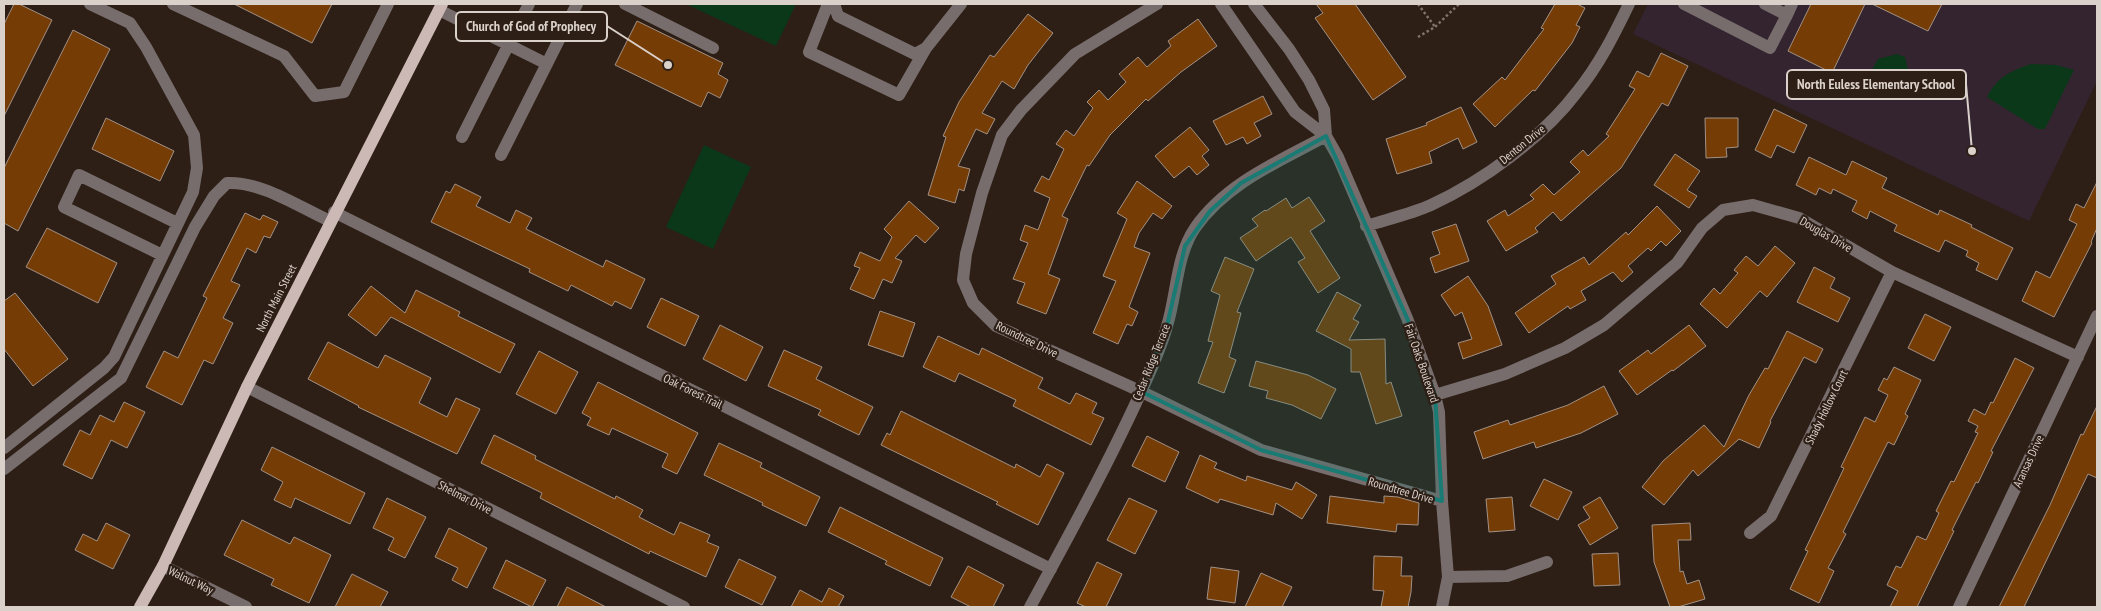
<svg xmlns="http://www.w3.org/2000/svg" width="2101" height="611" viewBox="0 0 2101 611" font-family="'PT Sans Narrow',sans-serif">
	<rect width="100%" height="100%" fill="#2d1f16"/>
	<path fill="#33242f" d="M1648,4H2097V81L2029,221L1633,34Z"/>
	<path fill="#0a3818" d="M686,4H796L776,46Z
		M1897,54L1905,57L1908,70L1897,92L1882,99L1862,88L1878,59Z
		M2031,64L2056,65L2074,70L2045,129H2038L1987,97C1997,77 2011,71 2031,64Z
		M704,145L751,167L713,249L666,227Z"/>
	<path fill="#753c05" stroke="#a29185" d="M14,4H19L52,20L4,116V24Z
		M234,4H332L312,43Z
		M1316,4H1355L1406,77L1373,100L1315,18L1323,13Z
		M1555,4H1577L1585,8L1576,25L1580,27L1572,43L1535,91L1533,90L1495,127L1473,104L1502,77L1505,80L1544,29L1541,28Z
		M1811,4H1865L1832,73L1788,51Z
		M1872,4H1942L1928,31Z
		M1028,14L1053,33L1028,65L1014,89L1002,81L982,113L995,119L987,134L976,129L958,166L970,169L964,191L959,189L955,203L928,195L946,137L943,136L959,102L990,55L994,57Z
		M1198,19L1217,46L1181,72L1148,101L1146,99L1110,135L1089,166L1087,165L1062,216L1068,219L1048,274L1060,279L1046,314L1017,303L1025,283L1013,279L1028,243L1020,240L1025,225L1038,230L1050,198L1034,191L1042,176L1049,180L1064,149L1056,144L1066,130L1074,136L1093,108L1087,102L1099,90L1108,100L1126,82L1119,74L1138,57L1147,67L1171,46L1168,41Z
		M637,21L723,63L718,74L728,80L720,98L708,92L701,107L615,65Z
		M73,30L110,49L18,231L4,223V168Z
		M1661,53L1688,66L1668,106L1662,103L1621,168L1561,221L1553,212L1535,228L1538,232L1506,251L1487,221L1505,210L1508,216L1534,199L1530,195L1543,184L1554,195L1580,172L1570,162L1583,150L1588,156L1609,136L1606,134L1635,89L1629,86L1637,71L1649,77Z
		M1263,96L1272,114L1254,123L1261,136L1247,144L1243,137L1226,145L1213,121Z
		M1461,107L1477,142L1463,149L1458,138L1429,152L1432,163L1397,174L1386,139L1427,125L1426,123Z
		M1774,109L1807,125L1794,153L1777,145L1771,158L1755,150Z
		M106,118L174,151L160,181L92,149Z
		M1705,118H1738V147L1726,148L1727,157L1706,158Z
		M1190,127L1209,150L1202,156L1209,165L1197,175L1189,166L1174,178L1155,156Z
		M1675,154L1700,171L1687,190L1697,196L1689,208L1654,185Z
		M1809,157L1846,175L1852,161L1887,178L1882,188L1938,215L1940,210L1972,225L1971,227L2013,248L1997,280L1976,270L1979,263L1966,256L1968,251L1945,240L1939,252L1894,231L1897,225L1870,211L1867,219L1852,211L1857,201L1833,189L1831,194L1819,188L1816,195L1796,185Z
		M1137,181L1172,206L1162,219L1153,213L1139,233L1134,247L1150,253L1129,307L1138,312L1132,326L1127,324L1118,344L1093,333L1116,281L1103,276L1127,219L1117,213Z
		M2097,182V228L2091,242L2092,243L2054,317L2022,301L2036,271L2050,278L2077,224L2069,220L2076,204L2084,208Z
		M455,184L481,197L476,206L510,223L516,210L532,218L526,229L603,267L606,260L645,279L631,309L615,301L612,306L571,285L568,291L529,272L530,269L431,222L446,191L450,193Z
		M1309,197L1325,221L1310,231L1340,278L1318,293L1298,262L1305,258L1291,237L1256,261L1240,238L1258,226L1252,219L1265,210L1266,211L1286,198L1292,208Z
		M909,201L939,228L925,243L916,235L895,258L902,261L892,283L883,279L874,299L850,289L860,268L854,266L860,252L880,261L892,237L884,229Z
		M1657,206L1681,231L1666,246L1661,241L1651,251L1648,248L1628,266L1633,272L1622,282L1613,272L1581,291L1586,300L1570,309L1568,306L1529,333L1515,313L1556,284L1551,276L1584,257L1589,265L1626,232L1628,235Z
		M245,213L260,220L263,215L278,222L270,238L264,236L256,253L247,248L231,281L240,285L223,318L233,323L213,364L204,360L182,405L146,387L164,351L178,358L207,298L203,296Z
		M1456,224L1469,261L1435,273L1430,258L1440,254L1432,232Z
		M47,228L117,263L98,303L26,267Z
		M1775,246L1795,263L1767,297L1760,291L1727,328L1700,304L1714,288L1720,294L1738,273L1734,270L1746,256L1758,266Z
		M1225,257L1254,269L1237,312L1241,313L1229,357L1236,360L1224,393L1198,383L1213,342L1208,341L1220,295L1211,291Z
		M1814,267L1835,278L1830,288L1850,298L1838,322L1797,302Z
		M1468,276L1488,306L1502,345L1463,359L1458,343L1472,339L1462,312L1455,316L1441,295Z
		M371,286L405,313L416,290L460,312L458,316L515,344L500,373L391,317L376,336L348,315Z
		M1337,292L1361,305L1353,319L1359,322L1349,340L1385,339L1386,384L1391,382L1402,416L1376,424L1360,372H1351V349L1316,331Z
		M15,293L68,359L33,386L4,349V301Z
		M661,298L699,316L685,346L647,327Z
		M880,311L915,323L903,357L868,345Z
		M1925,314L1951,327L1934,361L1908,348Z
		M720,325L763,347L746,381L703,359Z
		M1689,325L1706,346L1673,371L1672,370L1637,395L1619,371L1648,350L1651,354Z
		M1787,331L1823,349L1816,363L1804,357L1770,421L1771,422L1759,448L1739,439L1698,476L1693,470L1664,505L1642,487L1663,461L1704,425L1724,447L1749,395L1765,368L1768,369Z
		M938,336L979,355L982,348L1043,378L1038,388L1070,404L1076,393L1097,403L1092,413L1104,418L1091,445L1013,406L1016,400L959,373L955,382L923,367Z
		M328,342L378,368L385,355L431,378L419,403L447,417L456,398L480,409L457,454L358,407L359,406L308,379Z
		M784,350L822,367L816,379L873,407L859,435L818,415L821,410L768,386Z
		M539,351L578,372L556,414L516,394Z
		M2015,358L2034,368L1991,451L1993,452L1978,483L1976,482L1952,530L1954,531L1917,607H1890L1898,591L1887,585L1896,566L1901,568L1917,536L1926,540L1939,513L1936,511L1951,481L1954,482L1978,433L1975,432L1978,426L1968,421L1974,409L1985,415L1991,402L1993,403Z
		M1256,361L1308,375L1336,389L1321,419L1292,405L1266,398L1268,391L1249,386Z
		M1894,367L1921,380L1905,414L1908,416L1894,445L1888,442L1843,532L1846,534L1828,568L1834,571L1819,603L1790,589L1808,551L1805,550L1844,468L1841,467L1865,417L1875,422L1888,395L1878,390L1884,378L1887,380Z
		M598,382L698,433L677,474L662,467L668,454L612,428L609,435L587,425L591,418L582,413Z
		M1604,386L1618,414L1581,433L1536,448L1534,442L1483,459L1474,432L1508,420L1510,425L1568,405Z
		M124,402L145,412L127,448L111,440L92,479L63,465L80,430L90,435L100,415L114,422Z
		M2097,406V478L2088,474L2024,607H1999L2050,505L2081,434L2083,435Z
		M901,411L1015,468L1016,464L1040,477L1047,464L1064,473L1038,525L996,504L998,502L881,445L887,433L890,435Z
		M494,435L536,456L535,459L615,499L616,496L643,510L639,517L674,535L680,522L710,535L707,542L719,547L706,577L650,551L649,554L540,498L542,493L481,463Z
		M1147,436L1179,452L1165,482L1132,466Z
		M719,443L762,463L760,467L820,497L806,526L762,505L763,503L704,475Z
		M272,447L365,493L350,524L295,498L291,508L274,500L283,482L261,470Z
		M1200,455L1217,463L1214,468L1246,481L1247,476L1292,490L1296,482L1317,495L1302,519L1276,503L1273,515L1220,499L1218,503L1186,488Z
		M1544,479L1572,492L1558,520L1530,506Z
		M1330,496L1384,503V496L1398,497L1419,503L1418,525L1397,524L1396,532L1327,523Z
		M1512,497L1515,530L1489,532L1486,499Z
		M1600,497L1618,528L1590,545L1578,525L1590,518L1583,507Z
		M387,498L426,517L405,558L388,550L394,538L373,528Z
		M1129,498L1157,511L1135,554L1107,540Z
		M840,507L943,558L930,586L885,564L887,561L828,532Z
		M242,520L290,544L294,537L331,555L309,603L271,585L274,579L224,555Z
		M106,523L130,535L113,569L75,550L83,534L97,541Z
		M1690,523L1691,540H1678L1680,572L1683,571L1687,584L1699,580L1705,599L1678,607H1670L1654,562L1652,525Z
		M449,528L487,548L467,588L452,580L458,568L435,557Z
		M1618,553L1620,585L1594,586L1592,554Z
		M1374,556L1402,557L1401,576H1412L1411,592L1408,607H1381L1384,591L1373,590Z
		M739,559L776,577L762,605L725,587Z
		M506,560L546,580L532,607L493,588Z
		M1097,562L1122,574L1106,607H1086L1077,603Z
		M968,566L1004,585L993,607H971L951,597Z
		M1211,567L1239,571L1235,603L1207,599Z
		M1261,573L1292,587L1282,607H1245Z
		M352,574L388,592L380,607H335Z
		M567,587L606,607H557Z
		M829,588L844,596L838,607H791L800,590L822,602Z"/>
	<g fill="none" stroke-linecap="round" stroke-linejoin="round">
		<path stroke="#7f736b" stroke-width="2.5" stroke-dasharray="2.5 2.5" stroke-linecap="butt" d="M1418,4L1435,27
			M1418,37L1435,27L1459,4"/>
		<path stroke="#776d6c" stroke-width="12" d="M173,4L284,56L315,96L344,92L388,4
			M625,4L713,48
			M828,4L809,52L899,95L926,48
			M834,4L838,16L915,54L926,48L961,4
			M1157,4L1075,54L1021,110L1002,135L982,193L966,254L963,280L973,303L996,326L1140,391L1261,450L1442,501
			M1221,4L1295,112L1326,136
			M1254,4L1289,49L1309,80L1324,110L1326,136L1338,157L1407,318L1435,395L1439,412L1442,501L1448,577L1442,607
			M1684,4L1770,48L1787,15
			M1765,4L1787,15L1792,4
			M439,10L547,64
			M462,137L529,4
			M501,155L577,4
			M334,212L1051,569
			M1366,226C1388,219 1411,214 1431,205C1483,181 1542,138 1577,92C1599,65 1614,35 1629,4
			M162,255L64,207L79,175L177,223
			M247,387L684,607
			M1435,395L1505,374L1565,348L1604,325L1677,263L1702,228L1723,210L1753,205L1799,218L1892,272L2078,357
			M4,448L104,368L114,357L193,192L197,168L194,135L146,47L130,23L90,4
			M4,469L121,378L195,227L214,196L227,183C261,181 299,207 330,221
			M1750,533L1771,516L1892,272
			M163,566L246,607
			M1448,577L1507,576L1547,562
			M1030,607C1073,528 1117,448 1153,365C1158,352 1164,339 1167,326C1177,294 1176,256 1195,228C1226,183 1280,161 1326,136
			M1959,607L2097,316"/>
		<path stroke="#ccb9b6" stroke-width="12" d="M140,607L163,566L247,387L442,4"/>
	</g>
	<path fill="#197b73" fill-opacity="0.2" stroke="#197b73" stroke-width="4" stroke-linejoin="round" d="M1326,136L1407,318L1435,395L1442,501L1261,450L1140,391L1167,326L1185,246L1210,211L1241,183Z"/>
	<g text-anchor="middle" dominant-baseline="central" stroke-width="4.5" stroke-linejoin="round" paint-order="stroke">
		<g font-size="12" fill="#dbd1cb" stroke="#2d1f16">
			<text transform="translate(1522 144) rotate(-39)">Denton Drive</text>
			<text transform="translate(1826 234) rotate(30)">Douglas Drive</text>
			<text transform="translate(276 298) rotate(-63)">North Main Street</text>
			<text transform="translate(1027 339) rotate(26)">Roundtree Drive</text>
			<text transform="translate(1151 362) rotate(-68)">Cedar Ridge Terrace</text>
			<text transform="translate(1422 363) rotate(71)">Fair Oaks Boulevard</text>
			<text transform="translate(693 391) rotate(26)">Oak Forest Trail</text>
			<text transform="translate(1826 407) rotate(-64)">Shady Hollow Court</text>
			<text transform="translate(2028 461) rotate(-65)">Aransas Drive</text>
			<text transform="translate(1401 490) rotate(16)">Roundtree Drive</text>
			<text transform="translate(465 497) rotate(27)">Shelmar Drive</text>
			<text transform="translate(191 580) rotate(26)">Walnut Way</text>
		</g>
	</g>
	<path fill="none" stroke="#dbd1cb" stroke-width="2" d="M668 65L607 26M1972 151L1966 84"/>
	<g fill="#dbd1cb" stroke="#2d1f16" stroke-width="2">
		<circle cx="668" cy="65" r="5"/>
		<circle cx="1972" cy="151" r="5"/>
	</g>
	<g fill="#2d1f16" stroke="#dbd1cb" stroke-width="2">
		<rect x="456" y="12" width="151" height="29" rx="5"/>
		<rect x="1787" y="70" width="179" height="29" rx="5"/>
	</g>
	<g font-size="14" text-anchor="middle" font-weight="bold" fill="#dbd1cb">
		<text x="531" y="31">Church of God of Prophecy</text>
		<text x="1876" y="89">North Euless Elementary School</text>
	</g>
	<rect width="2101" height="611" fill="none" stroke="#dbd1cb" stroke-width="10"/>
</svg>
